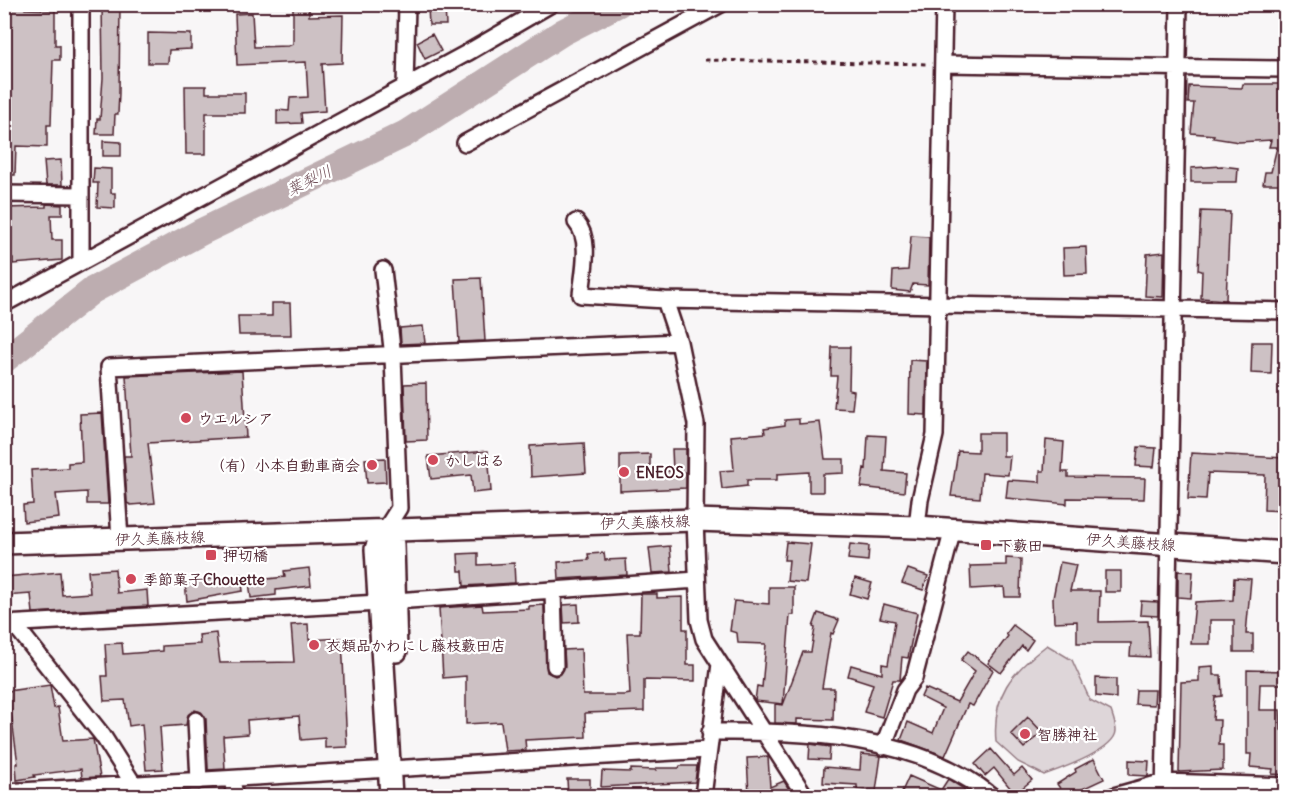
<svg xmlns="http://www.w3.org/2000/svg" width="1290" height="801" viewBox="0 0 1290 801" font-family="Delius,'Klee One',sans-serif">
	<rect width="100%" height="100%" fill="#f8f6f7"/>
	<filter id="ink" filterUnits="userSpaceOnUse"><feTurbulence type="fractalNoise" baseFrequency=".0167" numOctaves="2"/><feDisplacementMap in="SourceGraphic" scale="12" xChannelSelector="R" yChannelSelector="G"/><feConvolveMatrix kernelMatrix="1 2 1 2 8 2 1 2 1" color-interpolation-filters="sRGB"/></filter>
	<g filter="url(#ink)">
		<path fill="#ded6d9" stroke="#947a82" stroke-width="1.5" d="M1047,645L1072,660L1090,700L1111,711C1113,717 1116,725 1116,731C1115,750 1060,769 1044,775L1018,762L996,742C992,694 1011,673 1047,645Z"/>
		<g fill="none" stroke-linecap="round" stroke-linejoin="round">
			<path stroke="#bdadb0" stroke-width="27" d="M4,360L93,290L201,232L405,134L563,32L618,4"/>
		</g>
		<path fill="#cdc1c4" stroke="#4a1f2b" stroke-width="1.5" d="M102,4H120L119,93L118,114H115L114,134H96L97,119H100L103,78Z
			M293,4H309V16L343,15L342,63L322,64L325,111L301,113L302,123L277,124V110L289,111L290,98L308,97L306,62L237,65L235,14L252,13L254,47L288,46L293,44Z
			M25,6V9L55,10V45H60V60H53L51,125H47V147L16,146L15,175H4V7Z
			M445,6L446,25H429L428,7Z
			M148,33L191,34V49L169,50L168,63H148Z
			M432,34L441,51L425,59L417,42Z
			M1243,84H1286V184H1263L1265,172H1271L1277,147H1269L1271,140L1239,142L1213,138L1214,135L1191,133L1194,103H1188L1189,86L1242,88Z
			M185,86H206V93H245V113H206V154H186Z
			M103,141L121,142V156H103Z
			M61,160L62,185H46L44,161Z
			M1222,166L1238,168L1237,182H1191V168Z
			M94,168L111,169V193H115V208L97,207L98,183H93Z
			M46,204L62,205V215H51L52,240H62V260L13,264V258H4V208L46,207Z
			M1201,211L1230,212L1226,300L1201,298L1202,271L1198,270Z
			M911,236L929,237L928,285L913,284L910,292L892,290L893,271L908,270Z
			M1086,247L1087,274L1064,275L1063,248Z
			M1164,252L1163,297L1145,296L1147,254Z
			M481,278L485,341L459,342L455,279Z
			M272,303H290L291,335H239L238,316H272Z
			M423,326L425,343L401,344L400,328Z
			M1252,342H1272L1271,374L1251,373Z
			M832,347H850L849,390L854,391L852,409L834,408L837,376H831Z
			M910,360L927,361L926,415L909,414Z
			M242,371L246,437L148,443L155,503L131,505L127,503L124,456H131L126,376Z
			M426,383L427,440L406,441L404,384Z
			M102,413L108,504H87V492L56,494L59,518L24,522L23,505L33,504L31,470L68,468V463L82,462L80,414Z
			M799,419V424L820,422L825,459H844V473L823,474V492H809V472L777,474V480H747V486L722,489L720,471L734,470L731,436L765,433L764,428L785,425V420Z
			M978,433H1003V456H1010L1008,475L982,473L980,498L951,496L958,451L978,452Z
			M868,435L886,436L884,471L906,473L904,492L861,487L864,468L866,469Z
			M1046,440L1064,442L1062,472H1068V477L1145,478L1144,499L1067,498V504L1006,498L1008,480L1040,482V471H1044Z
			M584,443L586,473L531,477L530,446Z
			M1138,447L1156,448L1154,467L1136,466Z
			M672,449H686V488L620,491V455L650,454V471H673Z
			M488,451L491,491L473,493L471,475L431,479L428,456Z
			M1191,453L1284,458L1282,492H1286V511L1264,510L1265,475L1208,473L1206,500L1188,499Z
			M385,458L386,482L367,483L365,459Z
			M786,542L811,544L806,583L787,581L789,560H784Z
			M850,544L869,546L868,561L848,559Z
			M670,546L672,572L652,573L649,548Z
			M478,553V565L514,563L515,583L464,586L463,571H459L458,554Z
			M604,553L605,560L626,559L627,575L559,579L558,562L589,560L588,554Z
			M1006,558L1021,559L1020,597H1005L1004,587L971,589L970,566L1006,565Z
			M1060,562L1076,565L1070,591H1100L1099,622L1148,621L1150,657L1130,656L1131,643H1077V621L1054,622L1053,598Z
			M309,568L311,586L276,590V595L251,598L249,581L285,577L284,571Z
			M115,569L117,593L147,590L148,606L33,613L31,594L4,596V577L60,572L62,595L90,593L88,571Z
			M908,569L928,576L923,590L902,583Z
			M1105,571H1121V592H1105Z
			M1178,571L1193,572L1191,598L1178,597Z
			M241,574L243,591L187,601L185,583Z
			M855,578L872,583L867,599L850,594Z
			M1234,578L1251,579L1246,634H1253V652H1234V620H1210V644H1191L1195,602L1233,600Z
			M769,587H794V615H790L783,704L755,701L757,686L762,687L766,644L738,643L737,633L730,631L734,601L769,604Z
			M641,594H657V598L683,597V629H687V665H695V681L644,680V711L585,713L586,737L525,740L526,750L505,751L501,722L466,724V676L443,678L439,608L482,605L483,611L529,609V606L544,605L547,672L555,676L561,674L565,666L564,650L581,649L583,695H624L630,694L627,633H640Z
			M1141,601L1158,602V616L1140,615Z
			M578,604L579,622L564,623L563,605Z
			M884,604L917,613L908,658L902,657L900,680H893L882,717L864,712L873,684L848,676L851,665L882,674V664L888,665L895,621L880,618Z
			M818,613L839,620L833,634L831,633L822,688H834L833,720L797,719V724L775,723V704L783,705L803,652H811L815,628L813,627Z
			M308,624L309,640L342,638L347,747L325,748V738L301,740L299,716L247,720L248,734L223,736L225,769L208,770L206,719L201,712L195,710L188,715L186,725L160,727L163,769L146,770L142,724L129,726L125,700L104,701L102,676H107L105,644L122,643L123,654L162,651V646L200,644L199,635L216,633L220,663L294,662L291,625Z
			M1013,625L1033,640L1026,650L1022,646L1001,673L988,663L1008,636L1006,634Z
			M968,651L993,670L973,706L968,704L945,756L901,740L908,722L933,733L943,708L921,697L925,688L957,702L975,671L961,660Z
			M1213,666V675H1221L1222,696L1215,697L1213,720H1220L1219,745H1223V770L1179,772L1181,682L1199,681V667Z
			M1247,670L1286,671V684H1260L1259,710H1280L1281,730H1286V775L1272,774L1273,769L1250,767L1251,754H1247Z
			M1096,678L1116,679V698L1096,696Z
			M50,685L54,708L58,707L63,741L93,739L100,777L82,778L81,769L34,775L35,777L17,780L16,764H18L8,691Z
			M1136,690H1155L1154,705L1135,704Z
			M1028,717L1042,732L1024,748L1011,734Z
			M810,744L830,747L829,760L809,759Z
			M991,749L1014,775L1022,768L1032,780L1015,794L994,768L985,776L975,764Z
			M861,754L881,756L876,791L857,789V785L823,783L824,767L860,770Z
			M768,757L770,787L784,781L793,796H779L778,794L749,795L747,758Z
			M1094,759L1104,779L1080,790L1084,796H1065L1057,784L1076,772L1075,769Z
			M1129,760L1149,761L1148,776L1129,775Z
			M680,766H697L695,782L601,787L602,771L631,772V769L656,770V768H679Z
			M909,776L941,790L948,779L975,796H900Z
			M567,779H590V796H568Z"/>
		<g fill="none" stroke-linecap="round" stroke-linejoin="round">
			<g stroke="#4a1f2b" stroke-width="20">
				<path id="minor" d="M81,4V261
					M943,64L1286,69
					M405,87L407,4
					M465,143L721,4
					M4,194L80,195
					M576,222C592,240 583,273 581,295L665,300L1286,311
					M383,270L393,357L399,508L385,530
					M665,300L679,342L696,424L695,520L699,620L704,639L805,796
					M4,304L467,53L551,4
					M917,527L920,500L935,435L944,4
					M120,539L109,367L679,342
					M553,590L555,666
					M395,601L697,580
					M4,624L379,603
					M14,624L103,736L141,796
					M196,720L199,781
					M710,732C805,731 915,734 992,796
					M883,747L905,690L914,678L953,529
					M233,779L234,796
					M4,792L708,750
					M703,796L720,664
					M1114,796L1164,782L1286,786
					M1164,796L1179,4"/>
			</g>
			<g stroke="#4a1f2b" stroke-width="26">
				<path id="secondary" d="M385,530L376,549L391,796
					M385,530L393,544L396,651
					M4,543L695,520L917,527L1286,553"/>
			</g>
			<path stroke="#4a1f2b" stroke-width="3" stroke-dasharray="4.5 4.5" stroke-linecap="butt" d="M705,60L930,64"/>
			<use href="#minor" stroke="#fff" stroke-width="15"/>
			<use href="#secondary" stroke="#fff" stroke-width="21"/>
		</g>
	</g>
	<g fill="#d1495b" stroke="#fff" stroke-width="2">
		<circle cx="186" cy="418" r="6"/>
		<circle cx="433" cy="460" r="6"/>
		<circle cx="372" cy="465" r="6"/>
		<circle cx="624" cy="472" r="6"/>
		<rect x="980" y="539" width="12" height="12" rx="3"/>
		<rect x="205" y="549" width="12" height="12" rx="3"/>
		<circle cx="131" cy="579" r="6"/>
		<circle cx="314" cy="645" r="6"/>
		<circle cx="1025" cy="734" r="6"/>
	</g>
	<g text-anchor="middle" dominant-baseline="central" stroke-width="4.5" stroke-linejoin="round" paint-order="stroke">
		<g font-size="15" font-weight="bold" fill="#4a1f2b" stroke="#fff" text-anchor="start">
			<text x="198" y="418">ウエルシア</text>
			<text x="445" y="460">かしはる</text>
			<text x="360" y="465" text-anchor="end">（有）小本自動車商会</text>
			<text x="636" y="472">ENEOS</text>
			<text x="998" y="545">下藪田</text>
			<text x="223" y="555">押切橋</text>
			<text x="143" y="579">季節菓子Chouette</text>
			<text x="326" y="645">衣類品かわにし藤枝藪田店</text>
			<text x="1037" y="734">智勝神社</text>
		</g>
		<g font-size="15" fill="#4a1f2b" stroke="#fff">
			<text transform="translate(645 522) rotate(-2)">伊久美藤枝線</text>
			<text transform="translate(160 538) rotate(-2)">伊久美藤枝線</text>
			<text transform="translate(1131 542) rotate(4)">伊久美藤枝線</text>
		</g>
		<g font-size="16" font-style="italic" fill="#72515a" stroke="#fff">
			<text transform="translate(309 180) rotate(-26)">葉梨川</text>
		</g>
	</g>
	<rect width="1290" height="801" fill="none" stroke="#fff" stroke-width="24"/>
	<rect x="12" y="12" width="1266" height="777" fill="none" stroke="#4a1f2b" stroke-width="2" filter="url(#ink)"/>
</svg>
